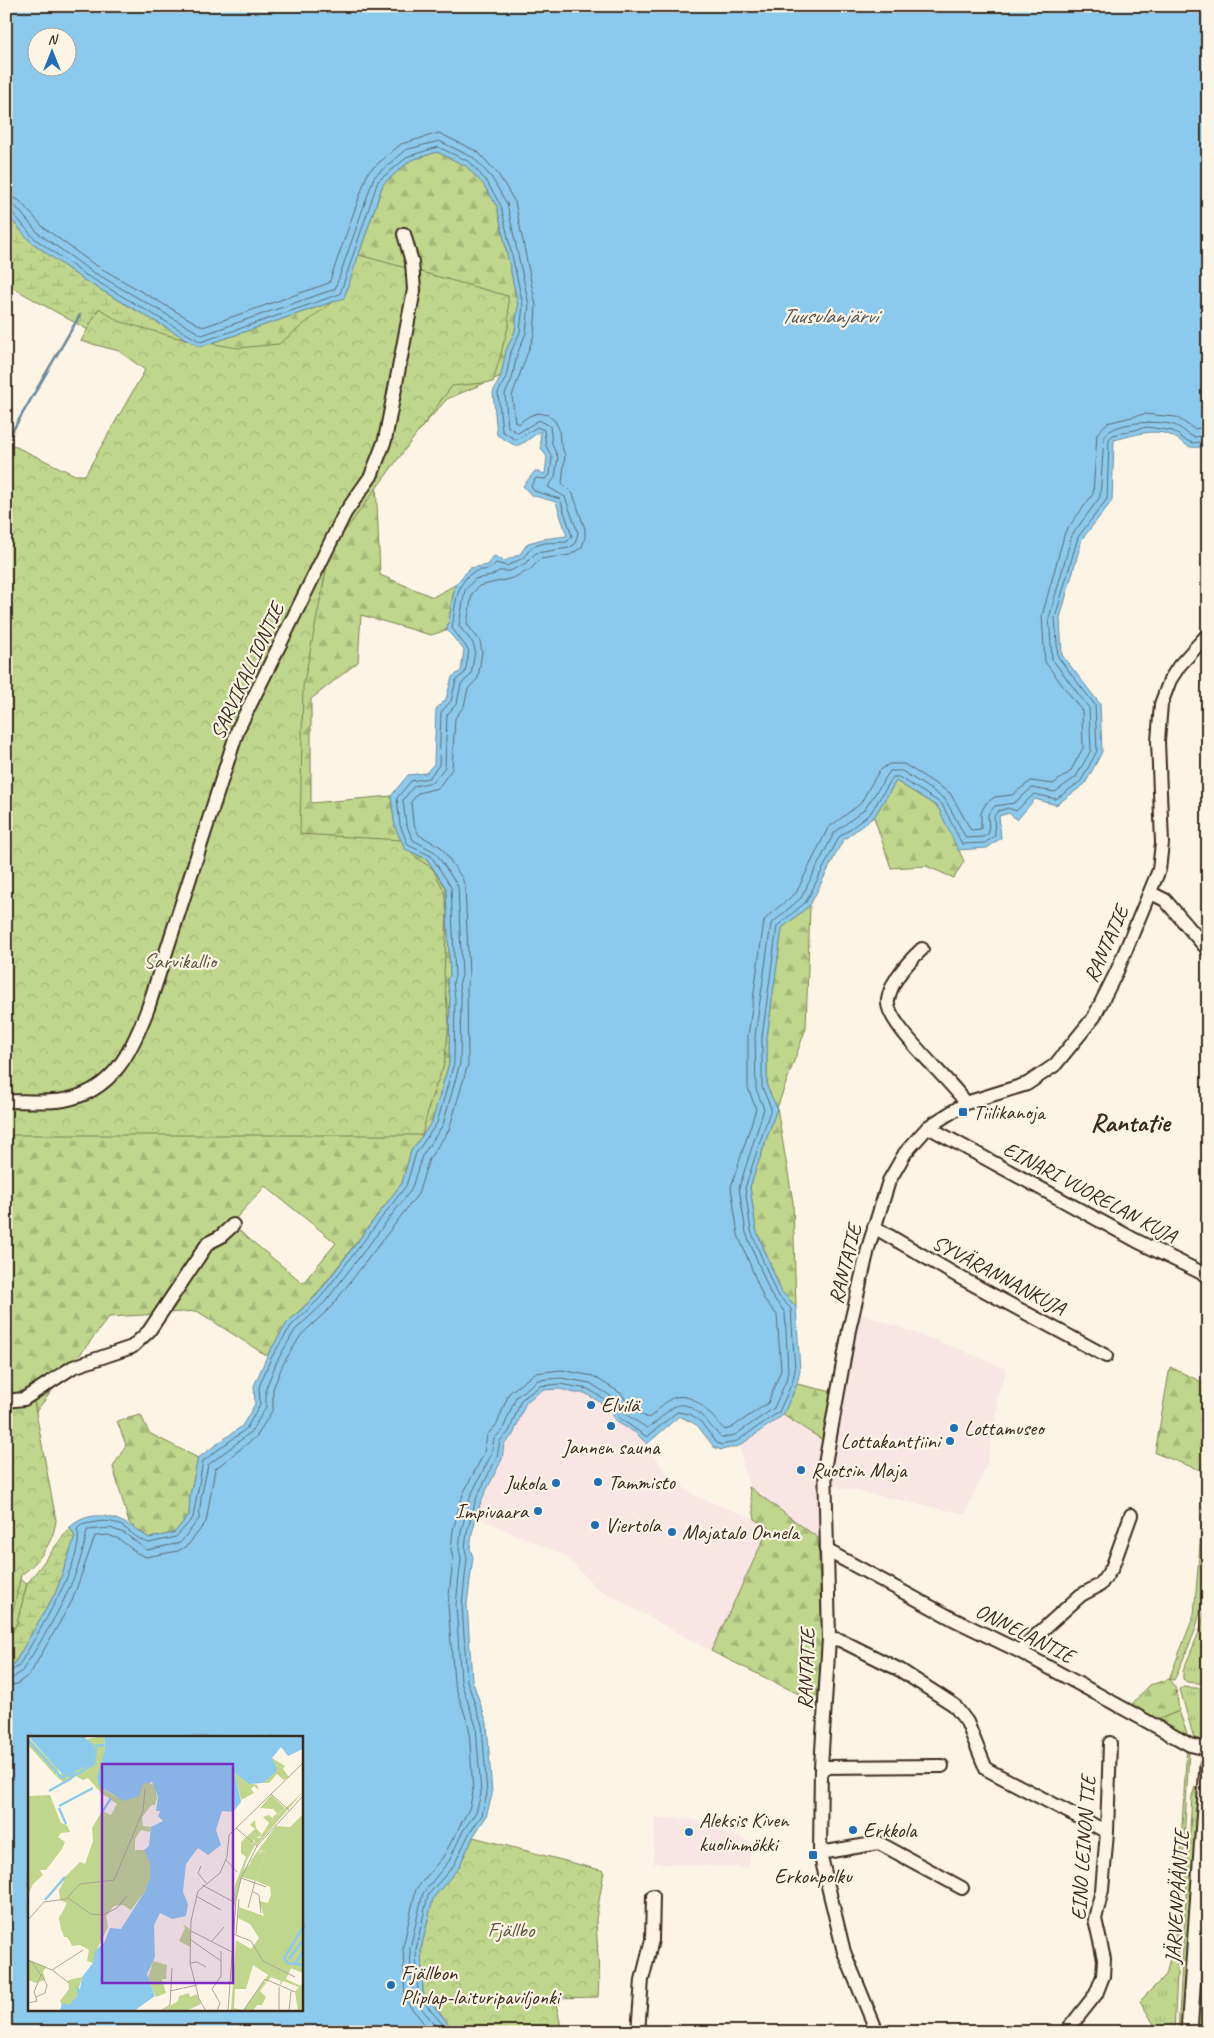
<svg xmlns="http://www.w3.org/2000/svg" width="1214" height="2038" viewBox="0 0 1214 2038" font-family="Caveat,sans-serif">
	<defs>
		<pattern id="grass-tufts" width="24" height="20" patternUnits="userSpaceOnUse" patternTransform="scale(1.25)"><rect width="24" height="20" fill="#bfd68c"/><path d="M3 7l-1-3M5 7V3M7 7l1-3M15 17l-1-3M17 17v-4M19 17l1-3" fill="none" stroke="#a5b878"/></pattern>
		<pattern id="forest-firs" width="22" height="20" patternUnits="userSpaceOnUse" patternTransform="scale(1.25)"><rect width="22" height="20" fill="#bfd68c"/><path d="M5 1l3.5 6h-7zM16 11l3.5 6h-7z" fill="#a5b878"/></pattern>
		<pattern id="wetland-marsh" width="20" height="14" patternUnits="userSpaceOnUse" patternTransform="scale(1.25)"><rect width="20" height="14" fill="#bfd68c"/><path d="M1 5h8M5 5V1M11 12h8M15 12V8" fill="none" stroke="#a5b878"/></pattern>
		<pattern id="park-crowns" width="20" height="18" patternUnits="userSpaceOnUse" patternTransform="scale(1.25)"><rect width="20" height="18" fill="#bfd68c"/><path d="M2 6a3 3 0 1 1 6 0M12 15a3 3 0 1 1 6 0" fill="none" stroke="#a5b878"/></pattern>
	</defs>
	<rect width="100%" height="100%" fill="#fcf5e5"/>
	<filter id="ink" filterUnits="userSpaceOnUse"><feTurbulence type="fractalNoise" baseFrequency=".02" numOctaves="2"/><feDisplacementMap in="SourceGraphic" scale="10" xChannelSelector="R" yChannelSelector="G"/><feConvolveMatrix kernelMatrix="1 2 1 2 8 2 1 2 1" color-interpolation-filters="sRGB"/></filter>
	<g filter="url(#ink)">
		<path fill="#f9e5e4" d="M854,1311L957,1348L1007,1369L996,1398L998,1407L986,1467L965,1514L819,1483L818,1538L749,1487L739,1446L783,1415L825,1442Z
			M560,1389L575,1393H585L611,1409L615,1421L636,1433L647,1444L668,1476L695,1496L755,1519L769,1528L711,1651L598,1589L565,1556L478,1518L481,1501L502,1459L504,1444L513,1435L526,1402L542,1390Z
			M655,1817L694,1820L752,1843L749,1868L653,1863Z"/>
		<path fill="url(#grass-tufts)" stroke="#7d8055" d="M1208,1473V1514L1200,1612L1195,1631L1177,1674L1174,1680L1169,1679L1194,1615L1206,1474Z
			M11,1574L27,1584L17,1623L6,1644V1597Z
			M1208,1578L1207,1684L1187,1682L1183,1679V1671L1202,1625Z
			M1184,1687L1207,1689L1204,1737L1199,1742H1195L1180,1689Z
			M1179,1711L1189,1739L1157,1720Z
			M1187,1746L1189,1749L1174,2032H1155V2026L1140,2001L1166,1975L1175,1936Z
			M1195,1787L1197,1788L1199,1816L1184,2032H1178L1192,1796Z
			M1208,1877V2032H1197Z"/>
		<path fill="url(#forest-firs)" stroke="#7d8055" d="M437,152L466,166L483,184L497,206L518,305L515,331L506,351L501,376L447,399L376,479L380,575L433,597L455,585L447,630L431,635L361,615L358,662L311,699V803L391,796L395,827L405,849L427,859L446,888L450,976L447,979L450,998L449,1063L432,1122L411,1151L402,1183L316,1295L287,1323L267,1356L197,1311L166,1313L210,1245L237,1229L303,1283L336,1243L265,1186L231,1224L206,1242L160,1314L109,1317L34,1414H6V446L75,480H93L144,390L147,363L169,340L200,347L344,298L383,184L411,160Z
			M896,781L938,807L964,861L954,878L926,866L891,868L874,817Z
			M810,905L806,1028L777,1108L793,1202L796,1307L781,1291L756,1229L750,1187L777,1108L767,1087V1037L782,928Z
			M1170,1367L1208,1385V1473L1155,1453Z
			M797,1384L837,1393L826,1442L783,1415Z
			M141,1415L149,1433L198,1458L190,1496L189,1515L174,1533L149,1538L129,1523L113,1467L126,1445L117,1421Z
			M749,1487L818,1538L822,1640L817,1703L711,1651L769,1528L755,1519Z
			M1169,1679L1176,1689L1179,1711L1157,1720L1129,1707L1150,1685Z"/>
		<path fill="url(#wetland-marsh)" stroke="#7d8055" d="M6,213L30,241L82,279L200,347L147,363L6,284Z
			M70,1527L75,1537L56,1592L14,1664L6,1669V1644L17,1623L27,1584Z"/>
		<path fill="url(#park-crowns)" stroke="#7d8055" d="M352,253L508,296L509,324L493,382L452,386L330,551L303,687L300,834L401,840L414,856L433,869L444,891L447,914L444,975L449,1024L444,1065L431,1099L422,1135H6V442L75,475H85L145,370L119,351L81,341L99,308L118,321L178,338L238,348L279,344L347,290L352,272Z
			M34,1402L56,1520C54,1542 38,1563 21,1575L13,1611L6,1623V1403Z
			M473,1837L604,1871L596,1919L599,1976L598,1997L555,1998L562,2032H455L423,1993L421,1949L433,1898L459,1867Z"/>
		<path fill="#8ccaed" stroke="#6c8a9a" fill-rule="evenodd" d="M6,6H1208V446C1184,450 1190,445 1172,436C1155,427 1131,436 1114,440L1112,501L1082,539L1060,618L1062,655L1100,704L1102,752L1085,784L1056,805L1035,799L1017,820L1009,813L999,816L1001,838L987,848L958,850L938,807L896,781L874,817L843,840L810,905L782,928L767,1037V1087L777,1108L750,1187L756,1229L781,1291L796,1307L800,1371L797,1384L783,1415L739,1446L721,1450L714,1447L697,1425L679,1416L647,1444L636,1433L615,1421L611,1409L585,1393H575L560,1389L542,1390L526,1402L513,1435L504,1444L502,1459L481,1501L472,1533L470,1549L473,1557L467,1604L472,1680L487,1723L492,1795L486,1817L473,1837L459,1867L433,1898L421,1949L423,1993L455,2032H6V1669L14,1664L56,1592L75,1537L70,1527C97,1504 125,1521 149,1538L174,1533L189,1515L190,1496L198,1458L242,1426L255,1404L254,1386L267,1356L287,1323L317,1295L402,1183L411,1151L432,1122L449,1063L450,998L447,979L450,976L446,888L427,859L405,849L395,827L391,796L408,775L426,773L434,764L436,709L446,699L452,677L461,671L464,650L447,630L455,585L470,568L488,565L494,556L505,561L520,554L528,543L543,539L567,536L556,502L531,495L523,486L535,471L545,474L547,457L541,448L540,431L525,442L516,446L497,435L493,392L501,376L506,351L515,331L518,305L497,206L483,184L466,166L437,152L411,160L383,184L344,298L200,347L82,279L30,241L6,213ZM38,38H68V68H38ZM29,1737H301V2009H29Z"/>
		<g fill="none" stroke-linecap="round" stroke-linejoin="round">
			<path stroke="#5b6a71" stroke-width="1" d="M6,196L19,200L43,227L92,263L203,327L329,283L368,172L401,144L439,133L478,152L498,174L515,202L536,306L534,335L512,396L515,422L518,424L529,416L538,413L548,415L555,421L559,429L560,442L565,455L562,483L573,494L585,529V538L582,547L570,555L540,559L531,569L513,578L479,586L472,594L467,624L480,641L482,652L478,678L468,689L464,706L455,718L452,769L438,788L418,793L411,802L413,822L419,835L441,847L462,878L465,886L469,975L467,985L468,1064L449,1130L429,1159L418,1194L331,1307L301,1335L283,1364L273,1389V1409L257,1436L215,1469L206,1522L188,1545L178,1551L146,1557L137,1553L119,1539L108,1535L95,1536L72,1601L30,1674L17,1684L6,1687
				M6,204L16,207L38,233L88,269L202,335L335,289L374,177L405,150L439,141L474,158L492,178L507,204L529,305L526,333L517,354L512,379L505,394L508,427L518,433L539,420L550,426L552,444L558,458L555,477L548,487L565,497L578,533L575,544L569,548L536,553L526,563L510,571H499L491,576L475,579L465,590L459,626L473,643L475,651L471,675L461,684L457,703L447,715L445,767L433,782L414,786L403,800L406,824L413,840L435,852L458,886L462,976L459,984L461,997L460,1063L443,1125L422,1156L411,1190L325,1302L295,1330L277,1361L266,1388V1407L251,1432L208,1465L201,1498L199,1519L180,1543L147,1550L124,1533L110,1528L87,1530C80,1580 49,1629 22,1671L13,1678L6,1679
				M6,210L12,212L34,238L84,274L201,342L340,294L378,181L409,156L438,147L470,162L487,182L501,206L523,305L520,332L511,352L506,377L498,393L502,431L516,440L537,427L544,430L546,446L552,457L550,475L545,479L536,478L531,486L534,491L560,499L572,536L567,542L544,543L532,547L523,558L507,566L496,563C486,574 482,567 472,573C455,583 455,611 452,628L469,651L465,673L456,680L451,701L441,712L439,765L429,778L411,781L397,798L400,825L408,845L431,856L451,887L455,976L453,982L455,998L454,1063L437,1123L416,1153L406,1186L320,1298L291,1326L271,1358L259,1387L260,1405L246,1429L203,1461L193,1518L176,1537L149,1543C127,1537 125,1515 91,1523C85,1524 81,1524 77,1529C88,1555 33,1641 18,1667L6,1673
				M431,2032L405,2000L403,1947L416,1889L443,1857L469,1809L473,1793L469,1727L454,1682L448,1605L453,1559L451,1550L453,1530L463,1494L484,1453L487,1435L497,1424L509,1393L535,1373L561,1370L593,1376L622,1394L631,1409L648,1418C656,1414 661,1405 669,1400C693,1386 711,1417 725,1430L731,1428L768,1403L781,1370L777,1315L764,1299L738,1235L731,1187L756,1109L748,1088V1036L764,921L770,914L796,893L828,828L860,804L879,771L889,764H904L950,793L971,830L981,829V813L986,803L995,797L1012,795L1031,781L1053,784L1070,772L1083,748L1082,711L1045,662L1042,616L1065,532L1093,494L1097,434L1107,423L1144,414L1176,417L1194,429L1208,427
				M441,2032L412,1997L410,1948L423,1893L449,1861L463,1831L476,1812L481,1794L476,1726L461,1682L456,1605L461,1558L459,1549L461,1532L470,1497L491,1455L494,1439L503,1429L516,1397L538,1380L561,1378L590,1383L617,1400L625,1414L647,1428C657,1423 663,1414 672,1408C691,1394 711,1429 722,1438L735,1435L774,1408L786,1381L788,1371L785,1312L771,1295L746,1233L739,1188L764,1109L756,1089L755,1036L771,924L801,898L834,833L865,809L890,771H902L945,799L966,838L983,837L989,833L988,814L995,806L1014,803L1032,788L1055,792L1076,777L1091,750L1089,708L1052,659L1049,618L1072,535L1100,497L1104,437C1113,421 1158,420 1174,425C1181,427 1186,434 1194,437L1208,435
				M449,2032L418,1995L416,1949L428,1895L454,1865L469,1834L482,1815L487,1794L482,1725L467,1681L462,1605L467,1558L465,1549L467,1532L476,1499L497,1457L500,1441L509,1432L521,1400L540,1386L560,1384L588,1389L614,1405L619,1418L647,1437L677,1412L690,1414L700,1421L717,1443L722,1445L737,1441L779,1412L792,1383L795,1371L791,1309L776,1293L751,1231L745,1188L771,1108L762,1087V1037L777,926L806,902L839,837L870,814L893,777H899L942,804L962,844L985,843L995,836L994,816L998,811L1008,808L1016,811L1034,794L1056,799L1081,781L1097,751L1095,705L1058,657L1055,618L1078,537L1107,499L1109,439L1113,435L1147,427L1173,431L1185,440L1193,443L1208,441"/>
			<path stroke="#6c8a9a" stroke-width="2.5" d="M10,435L80,315"/>
			<g stroke="#3b2a1e" stroke-width="16">
				<path id="minor" d="M1151,893L1165,900L1208,950
					M922,949C909,961 891,981 888,1000C884,1023 951,1080 966,1103
					M6,1101C25,1101 46,1103 64,1100C114,1091 132,1050 148,1008L238,729L345,513L371,476L385,440L414,290L412,262L404,234
					M928,1127L1137,1241L1208,1276
					M874,1227L961,1278L1106,1356
					M6,1401L24,1399L73,1367L132,1347L149,1331L208,1243L220,1237L233,1225
					M826,1550L953,1619L1019,1651L1190,1745L1208,1749
					M829,1638L840,1640L900,1670L954,1705L967,1722L986,1769L1107,1832
					M1019,1651L1081,1595L1100,1585L1112,1568L1131,1515
					M821,1767L942,1766
					M820,1853L879,1843L962,1888
					M638,2032L642,1980L652,1940L653,1896
					M877,2032L844,1952L820,1853L821,1767L829,1638L825,1464L849,1330L869,1245L889,1181L905,1153L928,1127L966,1103L1027,1084L1055,1065L1094,1017L1117,971L1159,870L1162,843L1158,741L1161,704L1170,680L1179,666L1208,634
					M1066,2032L1096,1994L1103,1976L1104,1959L1095,1919L1102,1890L1107,1832L1110,1743"/>
			</g>
			<g stroke="#3b2a1e" stroke-width="19">
				<path id="major" d="M1189,2032L1208,1766"/>
			</g>
			<use href="#minor" stroke="#fcf5e5" stroke-width="12"/>
			<use href="#major" stroke="#fcf5e5" stroke-width="15"/>
		</g>
	</g>
	<g fill="#1f6fb2" stroke="#fcf5e5" stroke-width="2">
		<rect x="958" y="1107" width="10" height="10" rx="2.5"/>
		<circle cx="591" cy="1405" r="5"/>
		<circle cx="611" cy="1426" r="5"/>
		<circle cx="954" cy="1428" r="5"/>
		<circle cx="950" cy="1441" r="5"/>
		<circle cx="801" cy="1470" r="5"/>
		<circle cx="598" cy="1482" r="5"/>
		<circle cx="556" cy="1483" r="5"/>
		<circle cx="538" cy="1511" r="5"/>
		<circle cx="595" cy="1525" r="5"/>
		<circle cx="672" cy="1532" r="5"/>
		<circle cx="853" cy="1830" r="5"/>
		<circle cx="689" cy="1832" r="5"/>
		<rect x="808" y="1850" width="10" height="10" rx="2.5"/>
		<circle cx="391" cy="1985" r="5"/>
	</g>
	<g text-anchor="middle" dominant-baseline="central" stroke-width="4.5" stroke-linejoin="round" paint-order="stroke">
		<g font-size="21" fill="#3b2a1e" stroke="#fcf5e5">
			<text transform="translate(247 671) rotate(-65)">SARVIKALLIONTIE</text>
			<text transform="translate(1106 944) rotate(-66)">RANTATIE</text>
			<text transform="translate(1090 1192) rotate(28)">EINARI VUORELAN KUJA</text>
			<text transform="translate(845 1264) rotate(-76)">RANTATIE</text>
			<text transform="translate(999 1275) rotate(28)">SYVÄRANNANKUJA</text>
			<text transform="translate(1025 1633) rotate(27)">ONNELANTIE</text>
			<text transform="translate(806 1669) rotate(-88)">RANTATIE</text>
			<text transform="translate(1083 1848) rotate(-86)">EINO LEINON TIE</text>
			<text transform="translate(1177 1897) rotate(-86)">JÄRVENPÄÄNTIE</text>
		</g>
		<g font-size="21" fill="#5c553a" stroke="#fcf5e5">
			<text x="180" y="961">Sarvikallio</text>
			<text x="511" y="1930">Fjällbo</text>
		</g>
		<g font-size="21" fill="#3b2a1e" stroke="#fcf5e5" text-anchor="start">
			<text x="973" y="1112">Tiilikanoja</text>
			<text x="601" y="1405">Elvilä</text>
			<text x="964" y="1428">Lottamuseo</text>
			<text x="940" y="1441" text-anchor="end">Lottakanttiini</text>
			<text x="611" y="1447" text-anchor="middle">Jannen sauna</text>
			<text x="811" y="1470">Ruotsin Maja</text>
			<text x="608" y="1482">Tammisto</text>
			<text x="546" y="1483" text-anchor="end">Jukola</text>
			<text x="528" y="1511" text-anchor="end">Impivaara</text>
			<text x="605" y="1525">Viertola</text>
			<text x="682" y="1532">Majatalo Onnela</text>
			<text x="699" y="1820">Aleksis Kiven<tspan x="699" dy="24">kuolinmökki</tspan></text>
			<text x="863" y="1830">Erkkola</text>
			<text x="813" y="1876" text-anchor="middle">Erkonpolku</text>
			<text x="401" y="1973">Fjällbon<tspan x="401" dy="24">Pliplap-laituripaviljonki</tspan></text>
		</g>
		<g font-size="22" font-style="italic" fill="#4f5252" stroke="#fcf5e5">
			<text x="829" y="316">Tuusulanjärvi</text>
		</g>
		<g font-size="26" font-weight="bold" fill="#3b2a1e" stroke="#fcf5e5">
			<text x="1130" y="1122">Rantatie</text>
		</g>
	</g>
	<g transform="translate(28 1736)">
		<rect width="275" height="275" fill="#fcf5e5"/>
		<path d="M0,1L30,33L31,37L27,39L0,9ZM275,56L229,109L226,106V102H232L241,87ZM226,107L227,109L218,126L204,179L207,149L218,121L213,117ZM234,115L238,116L228,145L214,141L216,134ZM0,207L1,224L19,231L15,235L17,244L8,247L0,244ZM54,241L48,262L41,269H34L32,265L41,253L40,244ZM161,257L162,261L169,258L173,268L158,275H134L150,265L151,260Z" fill="#bfd68c"/>
		<path d="M244,22L257,30L255,33L261,41L256,44L249,38L241,47H235L247,37ZM207,37L220,47L229,49L231,54L226,50L223,53L226,57L213,64ZM118,45L127,50L129,63L114,80L115,90L123,91L122,96L113,94L107,103V114H116L122,123V142L117,155L103,174L95,169L86,170L78,180L67,208L70,211L65,227L59,225L61,214L52,209L44,210L40,201H36L31,183L39,167L32,164L31,154L37,143L58,128L66,104L82,80ZM22,59L33,87L39,89L42,96L33,97L30,101L37,106L34,113L18,134H12L15,139L5,148L0,159V60ZM243,59L257,72L241,87L235,81L241,79L244,82L249,77L245,73L232,72ZM275,78V237L263,232L258,243L273,250L275,245V275H270L267,256L271,251L255,245L251,251L253,245L243,241L239,246L236,245L240,239L225,229L218,253H207L206,272L214,274H203L208,204L223,213L231,202L222,188L210,182L211,171L236,180L231,165L240,167L243,159L242,151L228,145L238,116L233,114L228,124L221,127L248,90L262,91ZM227,84L228,92L234,99L226,103L221,117H213V106L227,93L222,89ZM155,188L162,193V211L151,205L157,192Z" fill="#bfd68c"/>
		<path d="M76,0L77,13L71,42L77,54L96,65L90,67L74,58L60,42L55,44L48,40L36,47L27,39L49,34L66,11L59,3Z" fill="#bfd68c"/>
		<path d="M112,55L129,60L127,69H123L110,87L107,102L106,117L117,118L122,124V142L119,150H64V156L56,166L66,164L64,179H78L80,191L66,219L59,208L50,203L45,209L33,194L31,181L39,171L36,142L52,126L57,128L65,105L64,92L74,75L83,79L89,68L83,64L85,61L104,65ZM262,94L275,98V115L257,110ZM275,195V237L263,232L260,238L242,228L243,224L246,225L261,211L260,197ZM125,225L139,229L138,243H134L138,257L128,261L120,242ZM236,245L238,247L232,255L238,261L234,269H229L225,275H215Z" fill="#bfd68c"/>
		<path d="M0,0H55L66,9L65,28L47,35V38L35,39ZM76,0H275V13L260,20L253,11L244,22L249,33L247,37L235,47L221,48L207,37L213,66L205,76L194,75L188,94L193,109L180,119L170,112L158,128L155,156L160,168L158,180L144,183L132,177L126,189L127,221L119,238L127,260L106,275H32L34,267L41,269L49,260V251L52,253L54,241L65,227L67,215L76,207L82,192L93,193L117,155L122,142V127L116,114L121,110L123,91L135,85L130,80L132,75H128L130,61L124,46L115,48L111,60L96,65L71,50L69,42L77,13Z" fill="#8ccaed"/>
		<path fill="none" stroke="#8ccaed" stroke-width="2.5" d="M0,4L34,42L41,38L44,41L66,28L68,10L76,9M21,55L44,42M31,70L65,52M31,72L38,88M75,75L83,62M17,164L37,141M263,211L256,222L260,227L275,229M263,211L275,191M261,223L275,204M267,228L275,215"/>
		<path fill="none" stroke="#afa495" stroke-width="1" d="M243,58L261,74M208,92L229,110M198,124L209,136M173,130L170,137L178,147M213,142L238,151M174,149L204,165M224,155L231,159L233,177M168,160L193,174M40,162L63,178L75,179L89,172L99,160M220,172L227,145M0,184L16,166L38,163L52,148L86,144L115,75L117,53M163,195L204,216M205,198L223,205L235,225L267,241M208,198L211,163M163,204L193,225M184,205L196,191M0,224L24,234L41,247M162,227L169,226L178,231M24,234L55,214M142,255L169,249M8,261L17,257L19,249L13,238M0,267L9,265L6,256L13,239L3,225M133,275L142,269L144,232M178,275L171,263L162,227L163,185L170,155L192,137L199,121L201,99L275,27M189,275L192,267L184,253L193,240V215M200,275L208,164L213,142L229,110L275,60M215,275L237,243L267,256M251,275V251M261,275L263,255"/>
		<path fill="#7b2cbf" fill-opacity="0.15" stroke="#7b2cbf" stroke-width="2.5" d="M74,28H205V247H74Z"/>
		<rect width="275" height="275" fill="none" stroke="#3b2a1e" stroke-width="2.5"/>
	</g>
	<rect width="1214" height="2038" fill="none" stroke="#fcf5e5" stroke-width="25"/>
	<rect x="12" y="12" width="1189" height="2013" fill="none" stroke="#3b2a1e" stroke-width="2" filter="url(#ink)"/>
	<g transform="translate(52 52)"><circle r="24" fill="#fcf5e5" stroke="#afa495"/>
	<path d="M0-4L9 19L0 12L-9 19Z" fill="#1f6fb2"/>
	<text y="-8" font-size="14" font-weight="bold" text-anchor="middle" fill="#3b2a1e">N</text>
	</g>
</svg>
